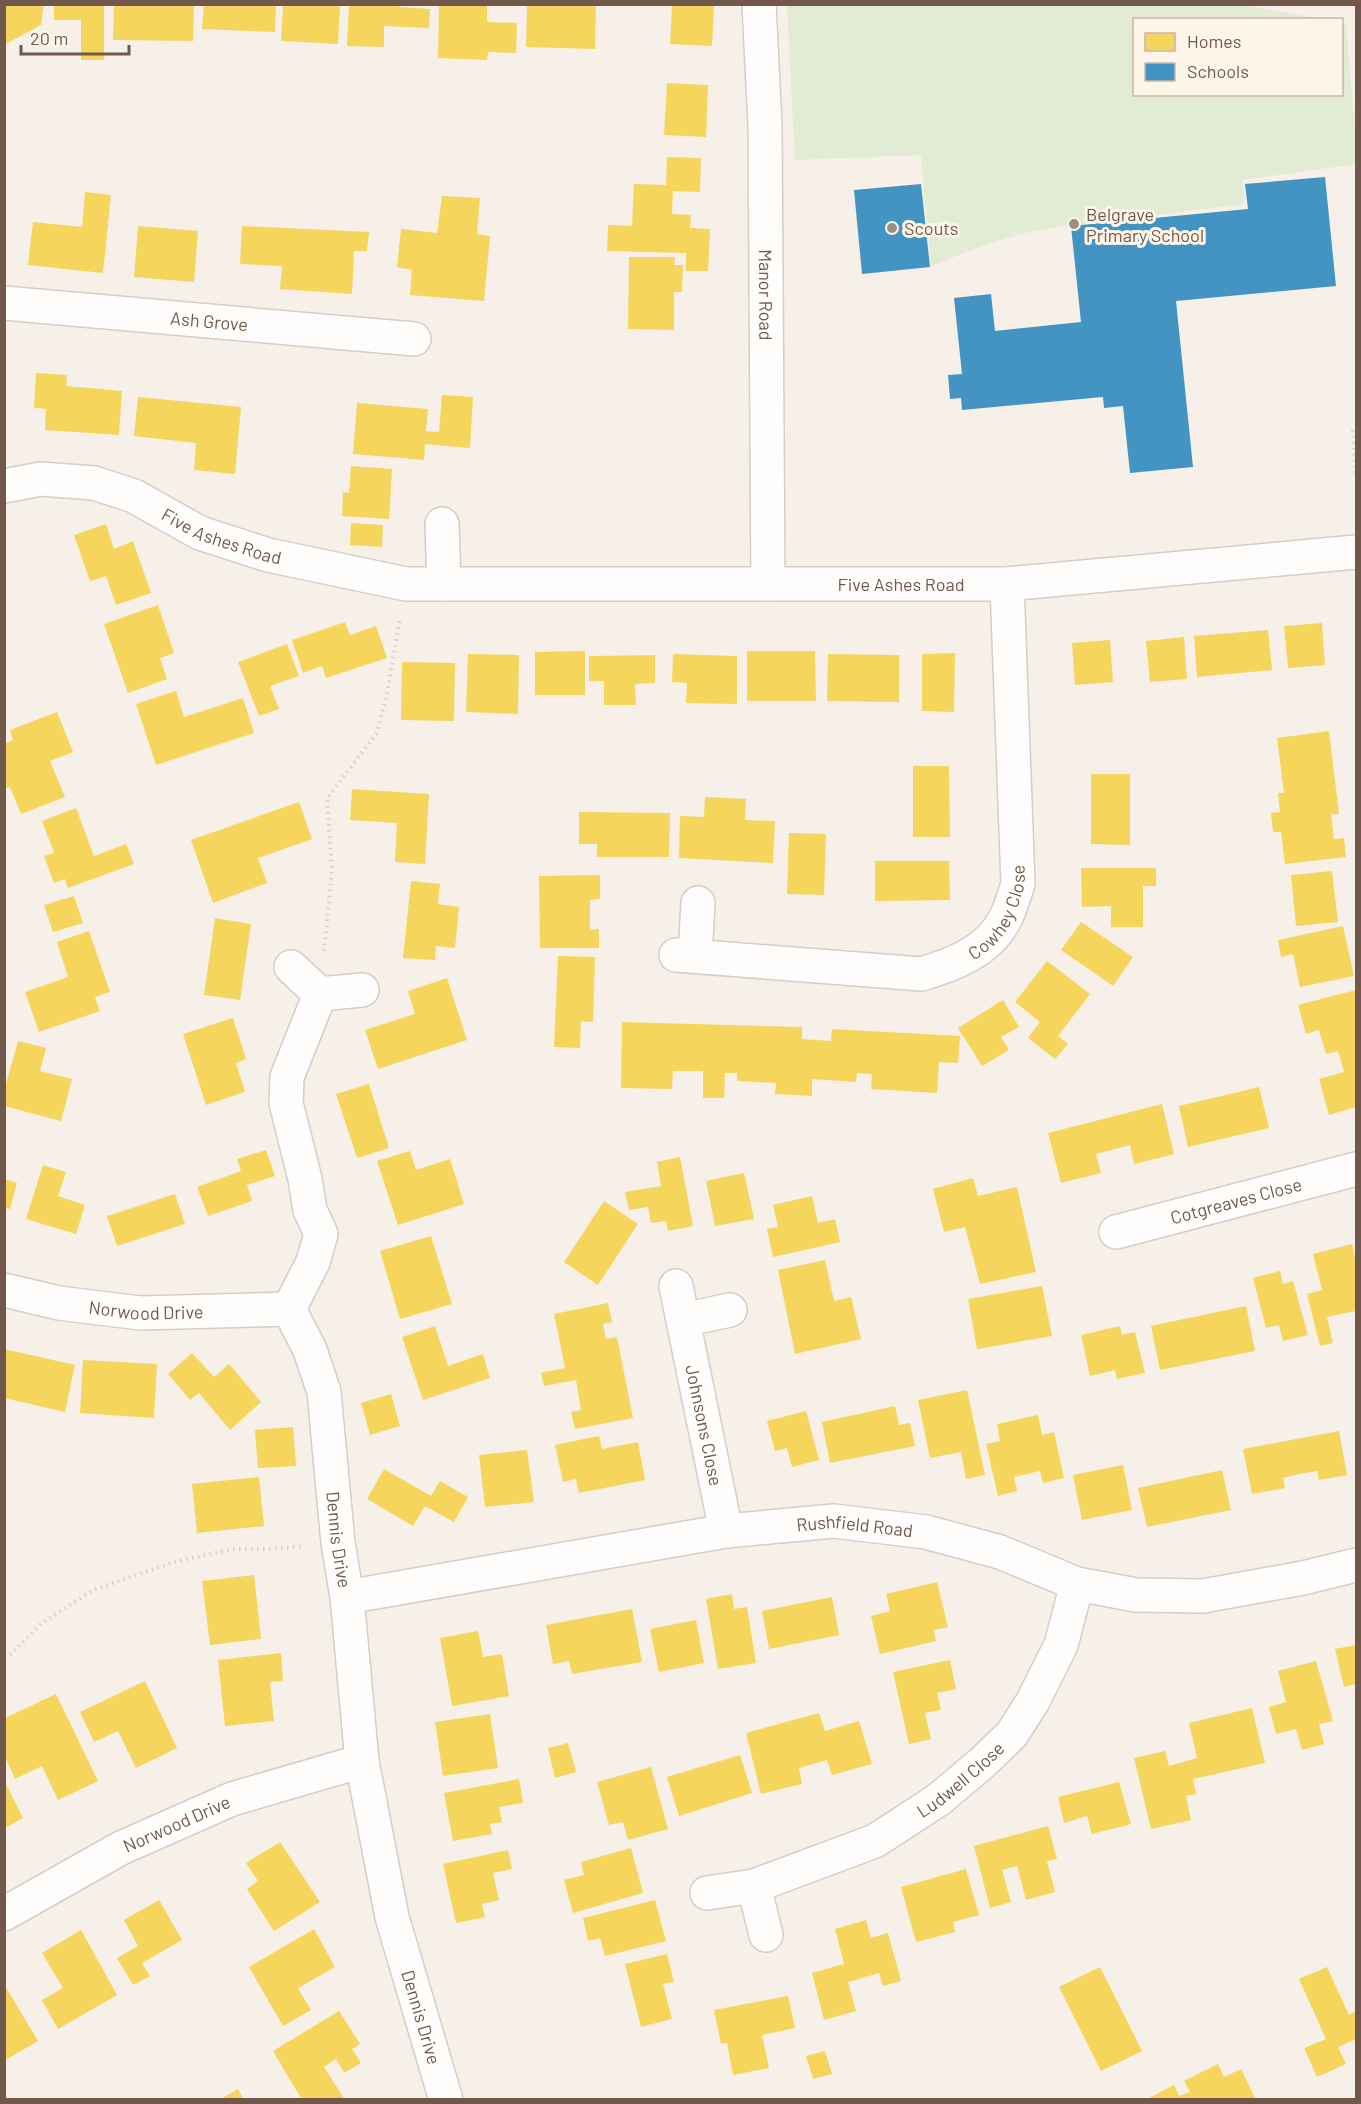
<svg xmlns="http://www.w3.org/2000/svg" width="1361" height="2104" viewBox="0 0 1361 2104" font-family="Barlow,sans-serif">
	<rect width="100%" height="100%" fill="#f6f0e9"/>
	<path fill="#e2ebd4" d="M1236,4L1321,19L1134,20V94H1342V23L1346,24L1356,143V164L1243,180L1244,204L1071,226C1024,229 975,247 931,267L921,155L795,160L787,5Z"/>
	<path fill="#f6d55c" d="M4,4H44L41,25L4,45Z
		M54,4H104V60H81V20H54Z
		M114,4H194L193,41L113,40Z
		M204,4H276L275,32L202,29Z
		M283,4H340L338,44L281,41Z
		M349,4H399V7L430,9L429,28L384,26V47L347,46Z
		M439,4H487V22L517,23L516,53L488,52L487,60L438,58Z
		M527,4H596L595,49L526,47Z
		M672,5H714L712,46L670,44Z
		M667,83L708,85L706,137L664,135Z
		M667,157L701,158L700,192L673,191L672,214L691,215L690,228L710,229L708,271H686V253L607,251L608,225L632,226L634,184L666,185Z
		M85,192L111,195L103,273L28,265L33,222L82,227Z
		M442,196L480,198L477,234L490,236L484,301L410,295L412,270L397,267L401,229L437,233Z
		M138,226L198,231L194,282L134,277Z
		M242,226L369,232L367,251H354L352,294L280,289L282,266L240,264Z
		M629,257H675L674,265H683L682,292H674V330L628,329Z
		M36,373L67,375L66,386L122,391L119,435L45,430L46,409L34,408Z
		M442,395L473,397L470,448L425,444L424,460L353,454L357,403L428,409L426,431L439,432Z
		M138,397L241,407L235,474L194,470L196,443L134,436Z
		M351,466L392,469L389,519L342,516L343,492L349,493Z
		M351,523L383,525L382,547L350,545Z
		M106,524L114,549L133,541L151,593L116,605L106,576L90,581L74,535Z
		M158,605L174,653L160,658L167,679L128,693L104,624Z
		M345,622L350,635L376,626L387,658L326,678L322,666L303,673L292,640Z
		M1322,623L1325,665L1288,668L1284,626Z
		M1268,630L1272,670L1197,677L1194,636Z
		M1184,637L1187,679L1150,682L1146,641Z
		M1110,640L1113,682L1075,685L1072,643Z
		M287,644L299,676L270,686L279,709L259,716L238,662Z
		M585,651V695H535V652Z
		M747,651H815L816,701H747Z
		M955,653L954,712L922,711V654Z
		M468,654L519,655L518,714L466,712Z
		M673,654L737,656V704L686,703L687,683L672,682Z
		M828,654L899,655V702L827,701Z
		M655,655V683L635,684L636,705H604V681H589V656Z
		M402,662L455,663L454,721L401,720Z
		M176,691L184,717L243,698L254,733L156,765L136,704Z
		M57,712L73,752L50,761L65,797L21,814L10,787L4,789V744L13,740L10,730Z
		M1329,731L1339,814H1331L1334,839L1344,838L1346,857L1285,864L1281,832H1273L1271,813L1280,812L1278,793H1284L1277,738Z
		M913,766H949L950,837H913Z
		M1091,774H1130V845L1091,844Z
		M352,789L429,794L425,864L395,862L397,823L350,820Z
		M705,797L746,799L745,820L775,821L773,863L679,858L680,816L704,817Z
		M299,802L312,839L258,858L267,883L213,903L191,840Z
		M76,808L94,856L126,844L134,864L68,888L65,879L54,883L44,856L54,853L42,821Z
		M579,812L670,813L669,857H597V844H579Z
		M789,833L826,834L824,895L787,894Z
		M875,861H949L950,900L875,901Z
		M1081,868H1156V886H1143V927H1111V906L1082,907Z
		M1332,871L1338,922L1296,926L1291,875Z
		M600,875V899L590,900V930L599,929V948H540L539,876Z
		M411,881L440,884L438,904L459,907L455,948L436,946L435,960L403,958Z
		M74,896L83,923L53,932L44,905Z
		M215,918L251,924L240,1000L204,995Z
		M1081,922L1133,957L1113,986L1061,950Z
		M1343,926L1354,976L1300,987L1293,954L1281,957L1278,940Z
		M89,931L110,992L95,997L100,1011L39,1032L25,992L68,977L57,942Z
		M558,956L595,957L593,1022L581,1021L580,1048L554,1047Z
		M1047,961L1090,994L1058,1036L1068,1044L1055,1059L1028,1038L1040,1022L1015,1002Z
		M447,978L467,1040L378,1069L365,1030L415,1014L408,991Z
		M1356,990V1107L1329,1115L1319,1079L1344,1072L1338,1051L1326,1054L1319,1030L1306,1034L1298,1005Z
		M1003,1000L1019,1027L1001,1037L1009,1050L982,1066L958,1028Z
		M233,1018L246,1059L236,1063L245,1092L206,1105L183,1034Z
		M622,1022L802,1027V1039L831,1041L832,1029L960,1036L958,1063L939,1062L937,1093L871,1089L872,1074L857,1073L856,1082L812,1079V1096L775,1094L776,1083L737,1081V1073H725L724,1098H703V1071H673L672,1089L621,1088Z
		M18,1041L46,1048L40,1071L72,1079L61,1121L4,1106V1091Z
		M369,1084L389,1148L357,1158L336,1094Z
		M1259,1087L1269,1128L1188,1147L1179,1106Z
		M1162,1104L1174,1154L1134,1164L1130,1145L1096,1154L1101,1173L1061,1183L1048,1133Z
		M266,1150L275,1176L247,1185L252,1201L208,1216L197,1187L241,1171L237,1159Z
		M410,1151L416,1170L450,1159L464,1204L398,1225L377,1161Z
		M680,1157L693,1226L668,1231L666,1221L651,1223L648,1207L629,1210L625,1192L661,1186L657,1162Z
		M43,1165L66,1172L58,1196L85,1205L76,1234L26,1219Z
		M744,1173L754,1219L715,1226L706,1181Z
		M973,1178L978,1196L1017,1187L1036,1272L980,1284L965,1227L944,1232L933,1189Z
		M4,1179L17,1183L10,1209L4,1208Z
		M175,1194L185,1224L117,1246L107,1216Z
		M812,1196L818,1223L835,1219L840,1242L773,1257L767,1229L778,1227L773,1205Z
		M604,1201L638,1224L598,1285L564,1262Z
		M431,1236L452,1304L400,1319L380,1251Z
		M1352,1244L1356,1262V1311L1327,1317L1333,1343L1320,1346L1307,1294L1322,1290L1313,1254Z
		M825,1260L834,1301L851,1297L861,1339L795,1354L778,1270Z
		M1280,1271L1283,1284L1293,1281L1308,1335L1283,1341L1279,1325L1266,1328L1253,1278Z
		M1042,1286L1052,1336L977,1349L968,1299Z
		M608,1303L612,1322L603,1324L606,1339L617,1337L633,1418L575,1429L571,1412L581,1410L576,1380L544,1386L541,1373L565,1368L554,1314Z
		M1246,1306L1255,1351L1160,1370L1151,1326Z
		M435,1326L448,1366L483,1354L490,1378L423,1400L402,1337Z
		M1120,1326L1122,1335L1135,1332L1145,1373L1117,1379L1115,1370L1090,1376L1081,1335Z
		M4,1349L75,1365L65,1412L4,1398Z
		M192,1353L214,1377L229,1364L261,1402L230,1430L199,1393L190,1400L168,1374Z
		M83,1360L157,1364L154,1418L80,1413Z
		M967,1390L985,1475L966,1479L961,1452L930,1458L918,1400Z
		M391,1394L400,1426L370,1435L361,1403Z
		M895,1406L899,1425L910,1423L915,1446L830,1463L822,1422Z
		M806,1411L819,1460L792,1467L787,1448L775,1451L767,1421Z
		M1038,1415L1042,1435L1054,1432L1064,1478L1043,1483L1040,1471L1014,1477L1017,1491L998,1496L986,1444L1000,1441L997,1424Z
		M293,1427L296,1466L258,1468L255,1430Z
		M1339,1431L1347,1475L1319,1480L1317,1471L1299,1474L1283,1478L1285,1488L1252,1494L1243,1449Z
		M599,1436L602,1449L638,1442L645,1480L579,1493L576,1479L563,1482L555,1445Z
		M527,1450L534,1502L485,1507L479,1455Z
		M1123,1465L1132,1510L1082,1520L1073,1475Z
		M384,1469L431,1496L440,1481L468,1497L454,1522L425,1506L413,1526L367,1499Z
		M1222,1470L1231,1510L1147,1527L1138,1488Z
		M259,1477L264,1526L197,1533L192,1484Z
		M254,1575L261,1639L210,1645L202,1581Z
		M937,1582L948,1627L934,1630L936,1641L880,1654L871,1616L890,1611L886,1594Z
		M732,1594L734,1609L747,1607L756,1663L718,1669L706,1599Z
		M832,1597L839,1635L769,1649L762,1611Z
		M632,1609L642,1662L572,1674L569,1661L553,1664L546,1625Z
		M696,1620L704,1663L659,1672L650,1629Z
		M478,1631L483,1657L502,1654L509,1696L452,1706L440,1638Z
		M1356,1645V1684L1344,1687L1335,1649Z
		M281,1653L283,1681L270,1682L274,1721L225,1726L218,1660Z
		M950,1660L956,1689L937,1693L941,1710L925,1713L931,1739L909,1744L893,1672Z
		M1316,1661L1333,1721L1319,1724L1324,1744L1302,1750L1296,1729L1276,1734L1269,1707L1286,1702L1278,1671Z
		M145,1681L177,1748L136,1768L118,1731L94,1742L80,1712Z
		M56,1694L98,1781L58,1800L42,1766L15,1779L5,1757V1718Z
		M1252,1708L1265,1763L1193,1779L1196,1794L1186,1796L1191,1820L1151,1829L1134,1758L1165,1751L1169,1766L1197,1758L1189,1723Z
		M819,1713L825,1731L859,1721L872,1764L832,1775L827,1760L799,1768L802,1784L761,1794L746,1733Z
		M490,1714L498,1768L443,1776L435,1722Z
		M568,1743L576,1772L555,1778L548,1748Z
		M740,1755L752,1793L679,1816L667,1777Z
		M651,1767L668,1829L628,1840L623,1822L609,1825L597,1782Z
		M519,1779L523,1803L499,1807L502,1822L490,1824L492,1834L453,1841L444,1793Z
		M5,1782L23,1818L5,1828Z
		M1119,1782L1131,1824L1092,1834L1087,1816L1064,1823L1058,1797Z
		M1048,1826L1057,1859L1047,1861L1055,1892L1026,1900L1017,1866L1002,1870L1011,1902L990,1908L974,1846Z
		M280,1842L320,1902L274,1931L247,1889L258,1881L246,1863Z
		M631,1848L643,1893L573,1913L564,1880L584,1875L581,1862Z
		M508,1850L512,1869L493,1873L499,1900L482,1904L485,1917L456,1923L443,1864Z
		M966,1869L979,1915L953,1922L955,1932L916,1942L901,1887Z
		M159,1900L182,1940L142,1963L150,1976L133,1985L117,1958L138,1946L124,1920Z
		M655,1900L666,1941L605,1956L600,1938L588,1941L583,1918Z
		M866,1920L871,1938L888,1933L901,1981L883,1986L879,1973L848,1982L856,2011L824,2020L812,1973L844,1964L835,1929Z
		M314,1929L335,1967L298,1988L311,2010L283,2026L249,1967Z
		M81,1930L117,1995L58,2029L42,2000L63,1988L42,1953Z
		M667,1954L674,1982L663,1984L672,2019L641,2027L625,1964Z
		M1100,1967L1142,2051L1101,2071L1059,1987Z
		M1327,1967L1349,2015L1356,2011V2039L1338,2047L1346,2064L1317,2077L1304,2048L1326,2039L1299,1979Z
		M4,1984L38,2041L4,2061Z
		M788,1996L795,2028L762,2035L769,2068L733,2075L727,2043L721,2044L714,2010Z
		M339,2011L360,2044L352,2049L361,2063L344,2073L336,2059L324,2067L345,2100H302L273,2051Z
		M825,2051L832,2074L813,2079L806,2056Z
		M1218,2064L1224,2077L1241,2069L1256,2100H1145L1174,2085L1179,2096L1190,2092L1184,2081Z
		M238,2089L244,2100H219Z"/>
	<path fill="#4393c3" d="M1325,177L1336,286L1176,301L1193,467L1130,473L1123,406L1104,408L1103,397L962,410L961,398L950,399L948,375L962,374L954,298L991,294L995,331L1081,322L1071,226L1248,209L1245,184Z
		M921,184L930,267L862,274L854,190Z"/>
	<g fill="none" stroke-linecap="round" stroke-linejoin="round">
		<g stroke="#d5cdc7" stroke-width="36">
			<g id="street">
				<path id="s1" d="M759,4L765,125L768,584"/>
				<path id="s2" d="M4,303L414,339"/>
				<path id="s3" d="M4,486L41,479L94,483L134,496L200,533L268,555L406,584H1007L1356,552"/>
				<path d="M442,524L444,584"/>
				<path id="s4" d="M676,955L921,974C953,965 989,951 1005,919C1011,908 1014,895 1018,884L1007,584"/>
				<path d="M695,956L698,903"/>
				<path d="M291,967L320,994L362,990"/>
				<path id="s5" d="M320,994L287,1077L286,1103L305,1179L310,1210L321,1234L313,1262L289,1309L310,1350L324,1392L338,1543L347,1597L362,1761L392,1917L446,2100"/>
				<path id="s6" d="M1116,1232L1356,1169"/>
				<path id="s7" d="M676,1286L726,1531"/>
				<path id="s8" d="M4,1290L59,1303L140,1313L289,1309"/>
				<path d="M683,1320L730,1310"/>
				<path id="s9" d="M347,1597L726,1531L834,1521L926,1532L1000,1552L1077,1584L1136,1595L1203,1596L1303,1578L1356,1565"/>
				<path d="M754,1886L766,1935"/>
				<path id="s10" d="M707,1893L754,1886L875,1841L938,1800L982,1763L1012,1734L1033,1701L1061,1645L1077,1584"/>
				<path id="s11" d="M4,1914L121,1848L232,1799L362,1761"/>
			</g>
		</g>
		<path stroke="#d6cfca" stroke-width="4" stroke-dasharray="1.5 4.5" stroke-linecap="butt" d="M1353,430L1356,478
			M324,951L332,870L327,798L377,733L387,693L400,619
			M4,1656L11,1654L42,1623L93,1590L174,1562L233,1549H269L305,1546"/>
		<use href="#street" stroke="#fefdfc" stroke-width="33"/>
	</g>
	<g fill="#a08d82" stroke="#fef5e9" stroke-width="2">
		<circle cx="1074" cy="224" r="6"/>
		<circle cx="892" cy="228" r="6"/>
	</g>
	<g text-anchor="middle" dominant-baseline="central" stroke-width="6" stroke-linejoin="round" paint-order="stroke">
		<g font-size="18" fill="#71584b" stroke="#fef5e9" text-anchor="start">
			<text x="1086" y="214">Belgrave<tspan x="1086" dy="21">Primary School</tspan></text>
			<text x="904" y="228">Scouts</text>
		</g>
		<g font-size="18" fill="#71584b" stroke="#fef5e9">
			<text stroke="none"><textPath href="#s1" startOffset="291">Manor Road</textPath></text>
			<text stroke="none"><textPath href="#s2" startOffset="206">Ash Grove</textPath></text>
			<text stroke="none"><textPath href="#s3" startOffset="230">Five Ashes Road</textPath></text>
			<text stroke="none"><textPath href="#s3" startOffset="916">Five Ashes Road</textPath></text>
			<text stroke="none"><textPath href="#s4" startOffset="352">Cowhey Close</textPath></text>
			<text stroke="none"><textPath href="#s6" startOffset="124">Cotgreaves Close</textPath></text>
			<text stroke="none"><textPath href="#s8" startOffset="144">Norwood Drive</textPath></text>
			<text stroke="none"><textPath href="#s7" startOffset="142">Johnsons Close</textPath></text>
			<text stroke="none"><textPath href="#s9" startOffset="514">Rushfield Road</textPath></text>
			<text stroke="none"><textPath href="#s5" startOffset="572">Dennis Drive</textPath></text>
			<text stroke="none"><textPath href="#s10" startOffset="282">Ludwell Close</textPath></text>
			<text stroke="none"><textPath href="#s11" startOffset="195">Norwood Drive</textPath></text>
			<text stroke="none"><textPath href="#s5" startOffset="1058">Dennis Drive</textPath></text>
		</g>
	</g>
	<rect width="1361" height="2104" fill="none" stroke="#71584b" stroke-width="12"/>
	<rect x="1133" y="18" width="210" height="78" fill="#fef5e9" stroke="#c6b6aa" stroke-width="1.5"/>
	<rect x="1145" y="33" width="30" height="18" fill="#f6d55c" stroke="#c6b6aa" stroke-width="1.5"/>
	<text x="1187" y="48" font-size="18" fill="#71584b">Homes</text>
	<rect x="1145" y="63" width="30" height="18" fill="#4393c3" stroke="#c6b6aa" stroke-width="1.5"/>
	<text x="1187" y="78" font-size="18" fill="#71584b">Schools</text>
	<path d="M21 45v9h108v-9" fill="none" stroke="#71584b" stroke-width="3"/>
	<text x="30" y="45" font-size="18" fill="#71584b" stroke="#fef5e9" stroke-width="4.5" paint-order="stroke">20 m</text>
</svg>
